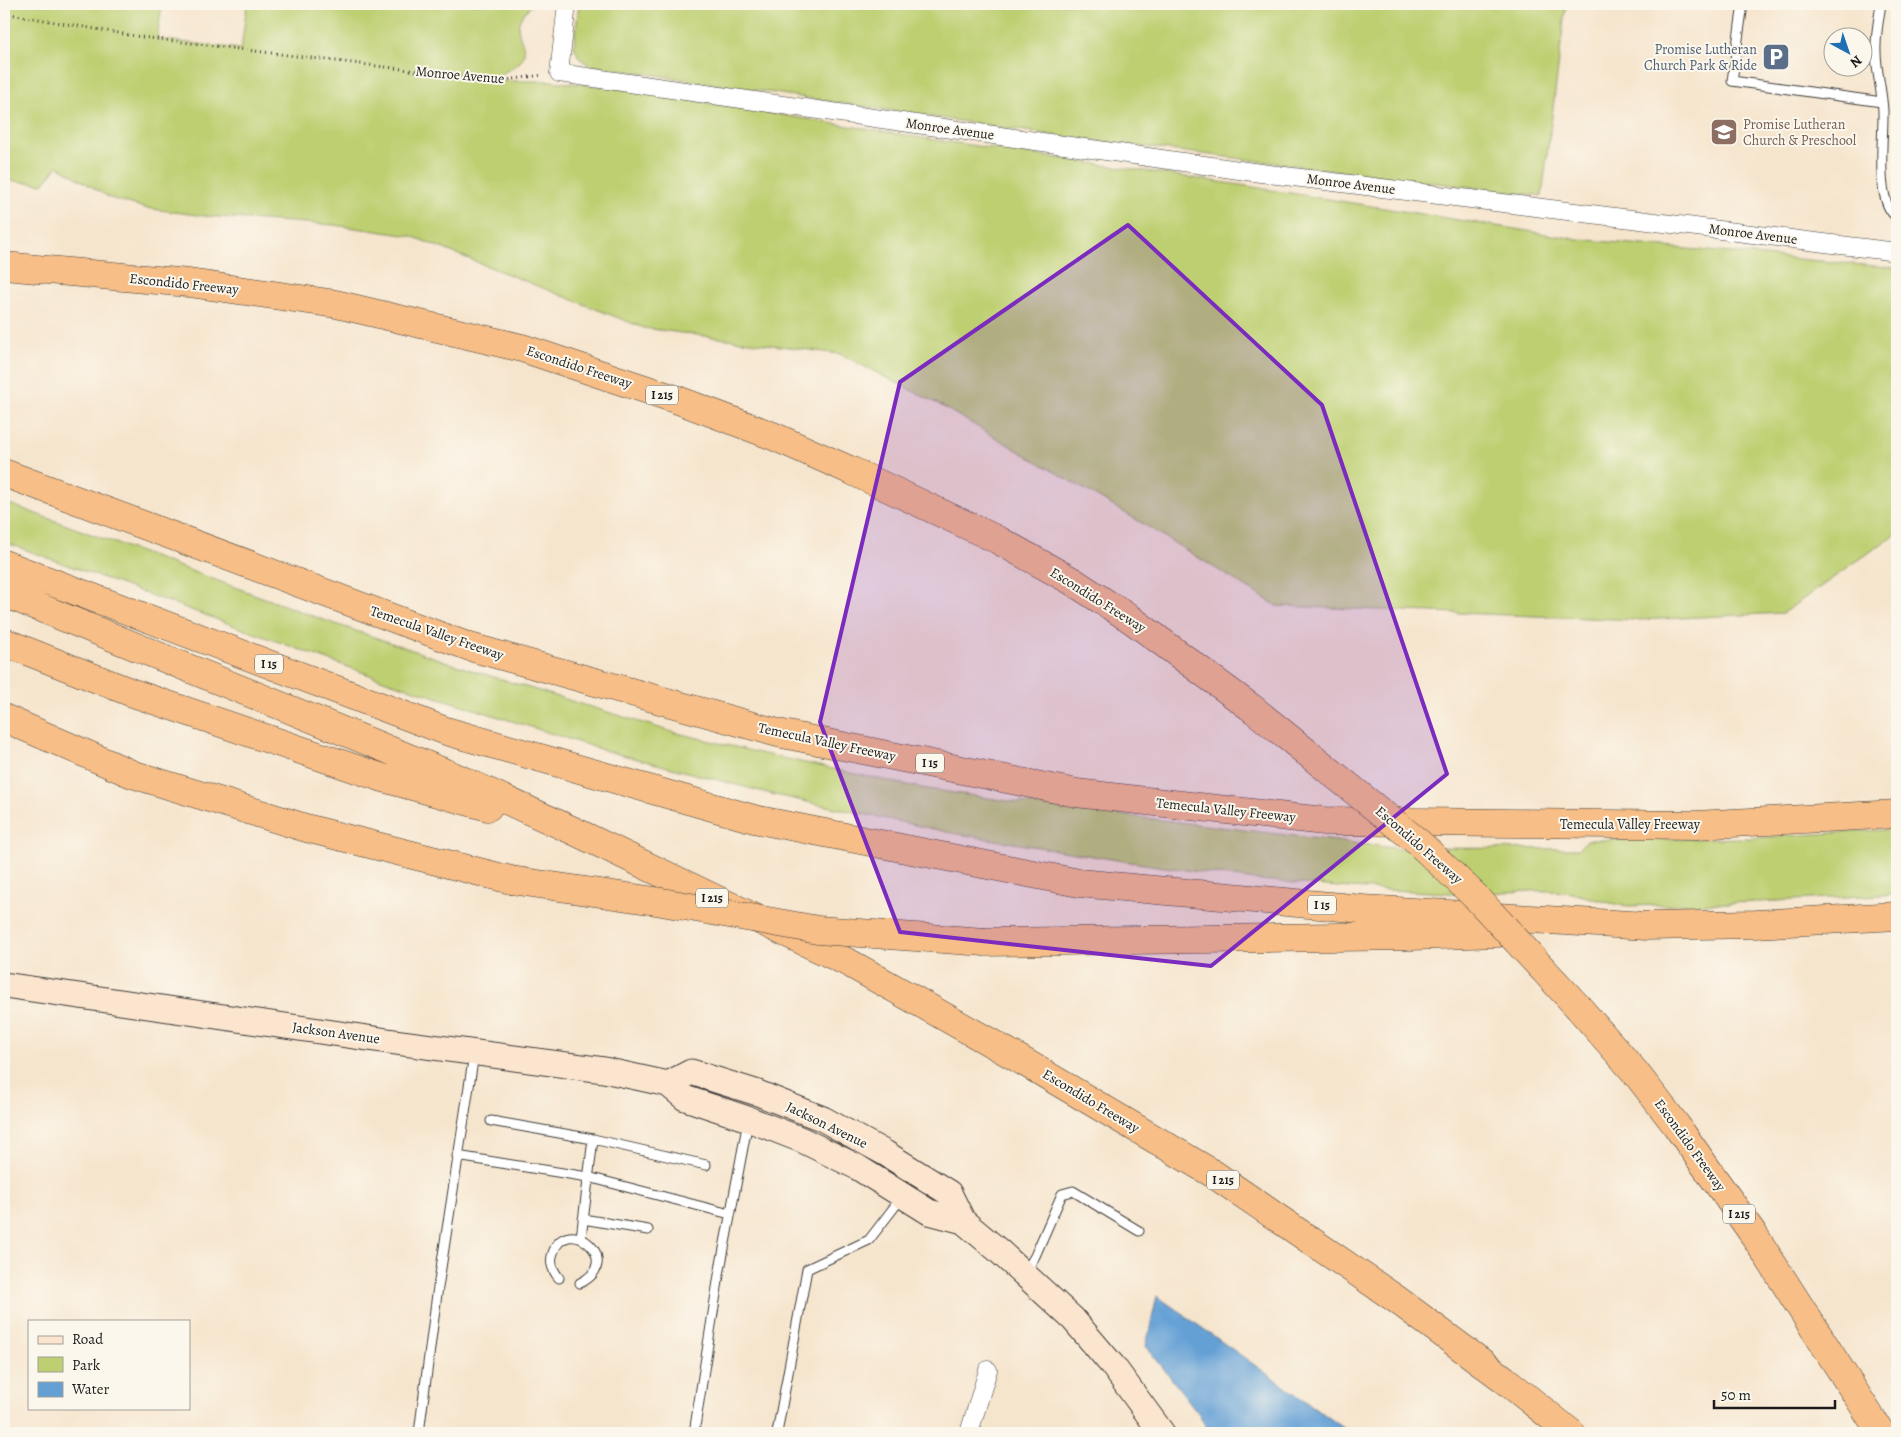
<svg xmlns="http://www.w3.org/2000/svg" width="1901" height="1437" viewBox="0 0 1901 1437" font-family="Alegreya,serif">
	<rect width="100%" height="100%" fill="#fbf7ec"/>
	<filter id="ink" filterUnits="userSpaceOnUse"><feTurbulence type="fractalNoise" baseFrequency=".02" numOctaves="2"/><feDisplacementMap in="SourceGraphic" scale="10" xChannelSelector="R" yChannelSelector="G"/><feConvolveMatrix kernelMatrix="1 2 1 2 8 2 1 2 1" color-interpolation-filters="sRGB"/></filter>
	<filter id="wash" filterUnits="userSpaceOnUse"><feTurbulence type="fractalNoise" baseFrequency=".0096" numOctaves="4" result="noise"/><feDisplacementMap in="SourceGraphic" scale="20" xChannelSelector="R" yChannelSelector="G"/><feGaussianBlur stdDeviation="1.12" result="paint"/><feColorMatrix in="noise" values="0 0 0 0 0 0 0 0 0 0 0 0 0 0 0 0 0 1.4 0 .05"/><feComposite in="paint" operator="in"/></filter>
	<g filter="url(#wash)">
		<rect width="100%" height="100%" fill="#f6e5cd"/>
		<path fill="#bdcf71" stroke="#6c7646" d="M4,4H162L157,39L241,49L247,4H534C492,34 554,51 502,73L499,81H551L617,88L922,138L1240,185L1577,239L1897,268V533L1783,613L1639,620L1277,606L1137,520L940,405L840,354L644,328L411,236L334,225L204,216L145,208L110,198L58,166L43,184L4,180Z
			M579,4H1566L1542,196L1065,137L589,65L579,58L574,46Z
			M4,502L324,620L471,670L669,731L768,755L921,788L1021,803L1419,851L1467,894L1350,888L1248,879L1130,862L952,833L775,795L603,750L389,682L4,542Z
			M1897,829V894L1760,902L1628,906C1608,904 1591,897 1571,893C1544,888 1509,893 1481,893L1428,848L1578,849L1587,840L1754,838Z"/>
		<path fill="#65a0d5" stroke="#405e78" d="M1157,1296L1345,1429L1349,1433H1209L1199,1414L1146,1346Z"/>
	</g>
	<g filter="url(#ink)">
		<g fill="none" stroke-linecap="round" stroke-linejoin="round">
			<g stroke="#3d3a37" stroke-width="11">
				<path id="service" d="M1743,4L1732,81L1882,102
					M1881,4C1879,18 1876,32 1876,46C1875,67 1882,89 1883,111C1884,136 1874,203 1897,217
					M491,1121L593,1139
					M457,1156L588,1177L730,1214
					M583,1219L648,1230
					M581,1238L593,1139L706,1165
					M1025,1273L1035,1256L1062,1194L1073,1191L1139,1231
					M559,1278C553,1271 549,1263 553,1253C567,1211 626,1261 580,1283
					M419,1433L437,1294L474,1054
					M694,1433L719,1275L748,1121
					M777,1433L807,1269L869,1240L902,1197"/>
			</g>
			<g stroke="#3d3a37" stroke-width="19">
				<path id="minor" d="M567,4L559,73L1253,172L1897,252
					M969,1433L988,1370"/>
			</g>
			<g stroke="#3d3a37" stroke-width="27">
				<path id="secondary" d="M4,985L395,1042L604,1070L668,1084L685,1098L748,1119L802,1140L857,1167L929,1212L963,1221L999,1251L1073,1319L1113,1366L1162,1433
					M668,1084L691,1072L758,1093L823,1119L885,1153L949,1193L963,1221"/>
			</g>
			<g stroke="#3d3a37" stroke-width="29">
				<path id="motorway" d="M4,266L189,283L336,304L522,348L678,400L773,436L852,471L998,540L1072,581L1132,620L1253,709
					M4,473L470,647L778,733L1076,793L1324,821L1696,825L1897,814
					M4,564L446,731L754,819L1079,883L1363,909L1647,926L1756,924L1897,916
					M4,593L453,776L574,831L851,964L1009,1053L1212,1173L1396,1299L1504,1379L1571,1433
					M4,642L130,692L383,778L488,807
					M4,718L132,774L306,828L511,880
					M985,942L1412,936L1498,933
					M1579,1008L1635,1072L1676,1125L1754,1235L1881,1433"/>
			</g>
			<path stroke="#3d3a37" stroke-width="3" stroke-dasharray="1 4" stroke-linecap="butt" d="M4,13L141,37L499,81L543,75"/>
			<use href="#service" stroke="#fff" stroke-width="9"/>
			<use href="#minor" stroke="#fff" stroke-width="18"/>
			<use href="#secondary" stroke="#fce5cf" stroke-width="25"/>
			<use href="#motorway" stroke="#f7be87" stroke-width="28"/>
			<g stroke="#3d3a37" stroke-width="29" stroke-linecap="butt">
				<path id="motorway-bridge" d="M1253,709L1419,843L1477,898L1579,1008
					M511,880L662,902L818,930L985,942"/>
			</g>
			<use href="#motorway-bridge" stroke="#f7be87" stroke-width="28"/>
		</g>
	</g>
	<path fill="#7b2cbf" fill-opacity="0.2" stroke="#7b2cbf" stroke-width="4" stroke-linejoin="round" d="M1128,225L1322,405L1447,774L1211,966L900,932L820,722L900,382Z"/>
	<defs>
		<g id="parking-square" transform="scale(1.4375)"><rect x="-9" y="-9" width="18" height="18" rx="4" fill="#5c6f8a" stroke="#fbf7ec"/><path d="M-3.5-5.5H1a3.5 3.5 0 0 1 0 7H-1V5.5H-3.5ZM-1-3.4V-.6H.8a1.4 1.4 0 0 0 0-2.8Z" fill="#fff"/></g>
		<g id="school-square" transform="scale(1.4375)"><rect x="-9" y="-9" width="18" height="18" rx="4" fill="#8d6e63" stroke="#fbf7ec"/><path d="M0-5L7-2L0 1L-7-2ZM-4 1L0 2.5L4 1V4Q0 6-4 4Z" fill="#fff"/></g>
	</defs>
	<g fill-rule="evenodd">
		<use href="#parking-square" x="1776" y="57"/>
		<use href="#school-square" x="1724" y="132"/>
	</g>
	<g text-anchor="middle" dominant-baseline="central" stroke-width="4" stroke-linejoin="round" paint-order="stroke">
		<g fill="#fbf7ec" stroke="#5f5e5a" stroke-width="1">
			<rect x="646" y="385.5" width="32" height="19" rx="4"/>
			<rect x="255" y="654.5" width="28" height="19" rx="4"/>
			<rect x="916" y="753.5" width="28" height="19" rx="4"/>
			<rect x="696" y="888.5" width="32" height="19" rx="4"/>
			<rect x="1308" y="895.5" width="28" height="19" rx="4"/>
			<rect x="1207" y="1170.5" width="32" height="19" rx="4"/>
			<rect x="1723" y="1204.5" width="32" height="19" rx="4"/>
		</g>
		<g font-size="12" font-weight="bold" fill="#1c1c1c">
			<text x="662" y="395">I 215</text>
			<text x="269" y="664">I 15</text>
			<text x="930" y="763">I 15</text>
			<text x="712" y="898">I 215</text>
			<text x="1322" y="905">I 15</text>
			<text x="1223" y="1180">I 215</text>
			<text x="1739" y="1214">I 215</text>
		</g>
		<g font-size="14" fill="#4e5e75" stroke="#fbf7ec" text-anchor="end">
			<text x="1757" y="49">Promise Lutheran<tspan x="1757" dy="16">Church Park &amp; Ride</tspan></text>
		</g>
		<g font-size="14" fill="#1c1c1c" stroke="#fbf7ec">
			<text transform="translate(460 75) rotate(5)">Monroe Avenue</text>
			<text transform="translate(950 129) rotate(8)">Monroe Avenue</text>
			<text transform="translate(1351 184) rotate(7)">Monroe Avenue</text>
			<text transform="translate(1753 234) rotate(7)">Monroe Avenue</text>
			<text transform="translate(184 284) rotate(6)">Escondido Freeway</text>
			<text transform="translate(579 367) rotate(18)">Escondido Freeway</text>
			<text transform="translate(1098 600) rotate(32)">Escondido Freeway</text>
			<text transform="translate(437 633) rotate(19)">Temecula Valley Freeway</text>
			<text transform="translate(827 742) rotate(12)">Temecula Valley Freeway</text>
			<text transform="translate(1226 810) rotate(6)">Temecula Valley Freeway</text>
			<text x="1630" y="824">Temecula Valley Freeway</text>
			<text transform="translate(1419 845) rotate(41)">Escondido Freeway</text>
			<text transform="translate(336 1033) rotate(8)">Jackson Avenue</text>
			<text transform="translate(1091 1101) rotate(31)">Escondido Freeway</text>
			<text transform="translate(827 1125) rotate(26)">Jackson Avenue</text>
			<text transform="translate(1690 1145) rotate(54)">Escondido Freeway</text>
		</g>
		<g font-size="14" fill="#785e54" stroke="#fbf7ec" text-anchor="start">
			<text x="1743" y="124">Promise Lutheran<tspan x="1743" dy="16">Church &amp; Preschool</tspan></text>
		</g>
	</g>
	<rect width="1901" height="1437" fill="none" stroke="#fbf7ec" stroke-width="20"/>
	<rect x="28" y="1320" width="162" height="90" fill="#fbf7ec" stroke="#a29f99"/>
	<rect x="38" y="1336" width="25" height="8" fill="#fce5cf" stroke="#a29f99"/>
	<text x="72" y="1344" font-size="15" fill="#1c1c1c">Road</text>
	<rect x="38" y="1357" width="25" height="15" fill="#bdcf71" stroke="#a29f99"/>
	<text x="72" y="1370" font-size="15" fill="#1c1c1c">Park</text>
	<rect x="38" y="1382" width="25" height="15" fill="#65a0d5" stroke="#a29f99"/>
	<text x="72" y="1394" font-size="15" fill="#1c1c1c">Water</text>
	<g transform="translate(1848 52) rotate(140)"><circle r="24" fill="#fbf7ec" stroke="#a29f99"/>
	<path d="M0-4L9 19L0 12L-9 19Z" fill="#1f6fb2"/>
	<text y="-8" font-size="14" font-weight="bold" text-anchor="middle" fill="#1c1c1c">N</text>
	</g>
	<path d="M1714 1400v8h121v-8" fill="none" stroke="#1c1c1c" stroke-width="2.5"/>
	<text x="1721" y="1400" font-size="15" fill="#1c1c1c" stroke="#fbf7ec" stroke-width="4" paint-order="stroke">50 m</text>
</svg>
